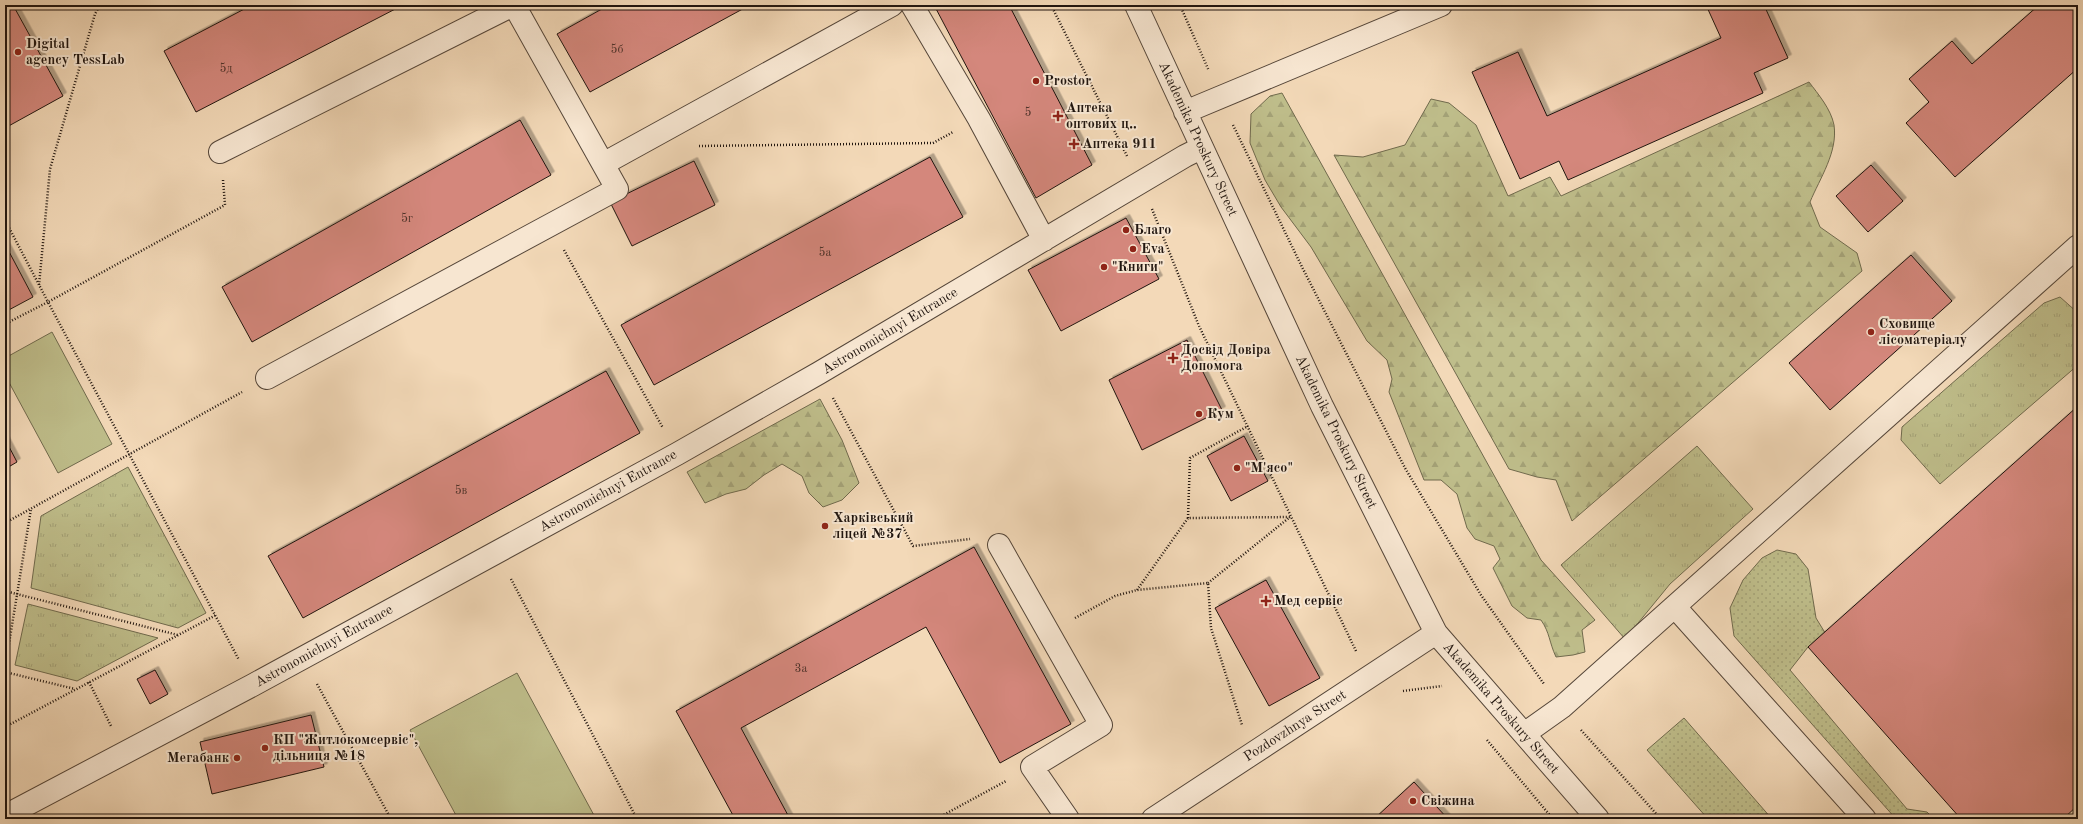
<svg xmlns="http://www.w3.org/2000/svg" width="2083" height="824" viewBox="0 0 2083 824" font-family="'Old Standard TT',serif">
	<defs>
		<pattern id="grass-dots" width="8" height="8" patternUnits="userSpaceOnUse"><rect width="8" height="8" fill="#bfbe8b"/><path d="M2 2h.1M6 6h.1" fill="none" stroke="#a4a277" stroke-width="1.8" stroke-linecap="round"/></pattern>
		<pattern id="forest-firs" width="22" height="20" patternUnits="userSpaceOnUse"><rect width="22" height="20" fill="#bfbe8b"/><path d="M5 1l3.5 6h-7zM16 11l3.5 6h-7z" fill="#a4a277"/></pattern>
		<pattern id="park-tufts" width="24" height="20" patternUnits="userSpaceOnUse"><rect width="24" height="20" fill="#bfbe8b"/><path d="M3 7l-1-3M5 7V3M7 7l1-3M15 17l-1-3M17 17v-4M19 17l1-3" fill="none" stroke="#a4a277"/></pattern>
		<filter id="shadow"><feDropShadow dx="3.5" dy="-3.5" stdDeviation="0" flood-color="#0004"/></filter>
	</defs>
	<rect width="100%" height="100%" fill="#f3d9b8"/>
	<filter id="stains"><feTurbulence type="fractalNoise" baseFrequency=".005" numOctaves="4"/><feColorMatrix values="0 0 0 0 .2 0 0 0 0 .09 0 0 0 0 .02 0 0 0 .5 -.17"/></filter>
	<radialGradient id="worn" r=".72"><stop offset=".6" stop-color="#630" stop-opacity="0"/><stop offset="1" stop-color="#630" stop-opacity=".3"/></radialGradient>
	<path fill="url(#grass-dots)" stroke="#706a4d" d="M1777,550L1796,554L1808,569L1816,618L1827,636L1808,647L1790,670L1907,809L1927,812L1934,819H1896L1734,636L1730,608L1743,580L1762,558Z
		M1684,718L1772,819H1708L1647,750Z"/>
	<path fill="url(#forest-firs)" stroke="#706a4d" d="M1809,82C1818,94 1831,109 1834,125C1838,152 1820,178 1810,202L1820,227L1857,253L1862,271L1572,521L1556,480L1537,477L1509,469L1334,155L1363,157L1405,145L1431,99L1449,103L1476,125L1508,196L1550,177L1561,196Z
		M1282,93L1541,560L1595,620L1582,630L1585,652L1573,655L1556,657C1549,642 1550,633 1541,620L1527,618L1512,606L1493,568L1500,559L1494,546L1475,539L1467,528L1457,494L1441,480H1424L1389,392L1392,379L1387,360L1367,341L1311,247L1281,207L1265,180L1250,143L1251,114L1270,96Z
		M820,399L842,440L859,483L842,500L823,507L809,493L802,476L782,464L764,475L746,489L726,494L705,503L687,472Z"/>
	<path fill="url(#park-tufts)" stroke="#706a4d" d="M2060,297L2078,313V365L1940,484L1901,440L1902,427L2044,303Z
		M1697,446L1753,509L1670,584L1625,639L1561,565Z
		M128,467L206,613L178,628L31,588L41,516Z
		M28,604L158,638L77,681L15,665Z"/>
	<path fill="#bfbe8b" stroke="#706a4d" d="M52,332L112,444L58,473L5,375V358Z
		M517,673L596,819H458L410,730Z"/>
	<path fill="#d4877c" stroke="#20150f" filter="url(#shadow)" d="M5,5H13L63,96L5,128Z
		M252,5H403L196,112L164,51Z
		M609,5H750L590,92L557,34Z
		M934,5H1009L1092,165L1036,198Z
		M1706,5H1764L1788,58L1754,73L1763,93L1568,180L1559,161L1520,179L1472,72L1518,52L1547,116L1721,38Z
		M2039,5H2078V68L1955,177L1906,123L1929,102L1909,79L1952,41L1972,64Z
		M520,120L551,175L252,342L222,287Z
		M930,157L963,217L654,385L621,325Z
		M694,161L715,205L632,246L610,202Z
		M1871,165L1903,201L1868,232L1836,196Z
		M1126,218L1159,279L1061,331L1028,270Z
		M5,244L33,297L5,312Z
		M1911,255L1952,301L1830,410L1789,363Z
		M1187,340L1222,410L1142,450L1109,380Z
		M606,371L640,433L303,618L268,556Z
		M2078,406V805L2063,819H1961L1808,647Z
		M1244,436L1268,481L1231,501L1207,456Z
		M5,439L17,462L5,469Z
		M974,547L1071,724L1000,763L926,627L741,728L790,819H735L676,711Z
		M1266,580L1320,678L1269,706L1215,608Z
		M155,670L168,694L150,704L137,679Z
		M311,715L324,767L212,794L200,742Z
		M1414,782L1448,819H1374Z"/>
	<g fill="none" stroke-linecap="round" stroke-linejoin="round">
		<g stroke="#554639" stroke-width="24">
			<path id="minor" d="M912,5L979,119L1044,240
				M1136,5L1322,406L1436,633L1598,819
				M1185,112L1441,5
				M220,152L513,5
				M603,164L892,5
				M267,378L617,189L514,5
				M999,545L1101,725L1032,767L1068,819
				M1675,607L1865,819
				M1524,734L1562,707L2078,246
				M5,816L253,685L677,454L819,373L1185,156L1201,148
				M1153,819L1436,633"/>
		</g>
		<path stroke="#20150f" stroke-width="2.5" stroke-dasharray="1 2" stroke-linecap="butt" d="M1051,5L1127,156
			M1180,5L1209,71
			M1233,125L1302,267L1405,468L1481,595L1544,684
			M699,146L933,143L953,132
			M223,180L225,205L48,302L239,660
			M1152,209L1199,326L1356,651
			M5,220L48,302L5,324
			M564,250L663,428
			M39,285L50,169L95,14L100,5
			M833,398L913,546L970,539
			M1188,518L1190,458L1248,426
			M5,523L242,392
			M511,579L637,819
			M1208,583L1290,517
			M1137,590L1188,518L1291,517
			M5,591L178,635
			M1075,618L1115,596L1137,590L1208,583L1211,628L1242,725
			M5,668L31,509
			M5,672L75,689
			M89,682L111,726
			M317,684L391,819
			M1403,691L1442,686
			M5,727L216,615
			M1581,730L1661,819
			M1487,740L1553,819
			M936,819L1006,781"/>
		<use href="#minor" stroke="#f7e6d1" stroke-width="22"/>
	</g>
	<g fill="#8f2418" stroke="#f7e6d1" stroke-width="1.5">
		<circle cx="18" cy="52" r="4"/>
		<circle cx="1036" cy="81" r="4"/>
		<path d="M1056 110h4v4h4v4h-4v4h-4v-4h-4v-4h4z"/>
		<path d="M1072 138h4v4h4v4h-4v4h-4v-4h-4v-4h4z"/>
		<circle cx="1126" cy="230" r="4"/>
		<circle cx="1133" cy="249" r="4"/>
		<circle cx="1104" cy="267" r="4"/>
		<circle cx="1871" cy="332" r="4"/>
		<path d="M1171 352h4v4h4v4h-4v4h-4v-4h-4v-4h4z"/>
		<circle cx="1199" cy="414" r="4"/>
		<circle cx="1237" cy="468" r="4"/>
		<circle cx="825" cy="526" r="4"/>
		<path d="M1264 595h4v4h4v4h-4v4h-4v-4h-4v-4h4z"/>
		<circle cx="265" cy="748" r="4"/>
		<circle cx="237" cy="758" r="4"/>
		<circle cx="1413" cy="801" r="4"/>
	</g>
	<g text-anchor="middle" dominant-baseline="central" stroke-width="4" stroke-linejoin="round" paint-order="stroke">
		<g font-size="12" fill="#4d322a">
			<text x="617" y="50">5б</text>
			<text x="226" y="69">5д</text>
			<text x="1028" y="113">5</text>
			<text x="407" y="219">5г</text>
			<text x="825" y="253">5а</text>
			<text x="461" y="491">5в</text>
			<text x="801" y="669">3а</text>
		</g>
		<g font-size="14" font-weight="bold" fill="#20150f" stroke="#f7e6d1" text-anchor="start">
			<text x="26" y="44">Digital<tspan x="26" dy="16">agency TessLab</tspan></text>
			<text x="1044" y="81">Prostor</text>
			<text x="1066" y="108">Аптека<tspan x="1066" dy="16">оптових ц‥</tspan></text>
			<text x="1082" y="144">Аптека 911</text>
			<text x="1134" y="230">Благо</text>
			<text x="1141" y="249">Eva</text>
			<text x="1112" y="267">"Книги"</text>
			<text x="1879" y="324">Сховище<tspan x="1879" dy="16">лісоматеріалу</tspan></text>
			<text x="1181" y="350">Досвід Довіра<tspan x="1181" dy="16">Допомога</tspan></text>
			<text x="1207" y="414">Кум</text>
			<text x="1245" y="468">"М'ясо"</text>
			<text x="833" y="518">Харківський<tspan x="833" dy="16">ліцей №37</tspan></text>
			<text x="1274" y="601">Мед сервіс</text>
			<text x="273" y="740">КП "Житлокомсервіс",<tspan x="273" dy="16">дільниця №18</tspan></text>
			<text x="229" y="758" text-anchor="end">Мегабанк</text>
			<text x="1421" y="801">Свіжина</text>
		</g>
		<g font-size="14" fill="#20150f" stroke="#f7e6d1">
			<text transform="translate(1198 139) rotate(65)">Akademika Proskury Street</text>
			<text transform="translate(890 331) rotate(-31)">Astronomichnyi Entrance</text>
			<text transform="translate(1336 432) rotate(64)">Akademika Proskury Street</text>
			<text transform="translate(608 491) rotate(-29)">Astronomichnyi Entrance</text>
			<text transform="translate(324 646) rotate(-29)">Astronomichnyi Entrance</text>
			<text transform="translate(1501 708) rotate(49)">Akademika Proskury Street</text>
			<text transform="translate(1295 726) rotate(-33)">Pozdovzhnya Street</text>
		</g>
	</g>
	<rect width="2083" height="824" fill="none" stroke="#f3d9b8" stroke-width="20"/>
	<rect x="6" y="6" width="2071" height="812" fill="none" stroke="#20150f" stroke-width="2"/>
	<rect x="10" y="10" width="2063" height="804" fill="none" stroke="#20150f"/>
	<rect width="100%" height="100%" filter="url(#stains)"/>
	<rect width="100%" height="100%" fill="url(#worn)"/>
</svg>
